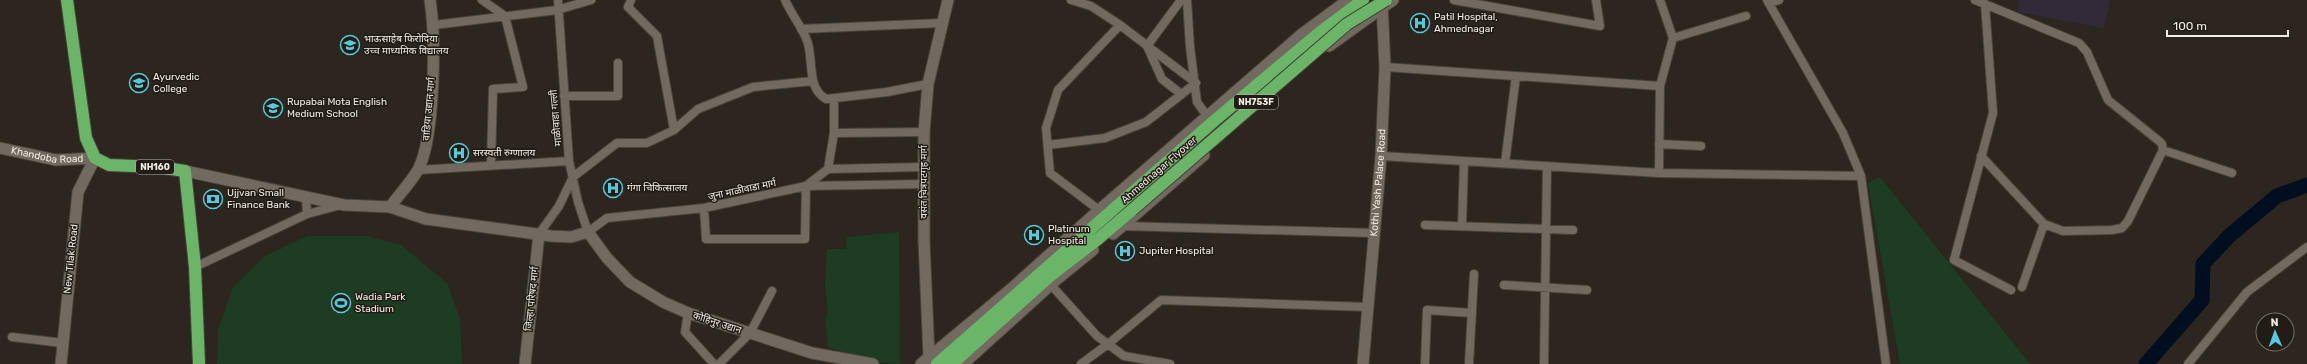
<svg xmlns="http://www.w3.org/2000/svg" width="2307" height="364" viewBox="0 0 2307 364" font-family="Rubik,'Noto Sans Devanagari',sans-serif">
	<rect width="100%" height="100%" fill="#2c261e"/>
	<path fill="#332a39" d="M2019,0H2110L2104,28L2017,12Z"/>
	<path fill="#1c3c23" d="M1880,177L2030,364H1900L1868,183Z
		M899,232L900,364C874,364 852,355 828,347L825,318L828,312L825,285L827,249H846L847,237Z
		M307,236H366L401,245L447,283L460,319L462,364H217L218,330L233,287L264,257Z"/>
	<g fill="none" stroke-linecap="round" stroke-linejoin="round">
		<path stroke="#000e20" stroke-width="15" d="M2146,364L2202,300L2203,264L2229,236L2277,196L2307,185"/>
		<g stroke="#49443d" stroke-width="10">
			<path id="street" d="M482,0L505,16L523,87L493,89L491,164
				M558,0L569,161L578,202L588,232L607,218L704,208L806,186L828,169L834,133V98
				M631,0L628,7L657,36L674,130
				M785,0C791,13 800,25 806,38C815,57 805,87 826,99L887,92L928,84
				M1187,0L1190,47L1197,102L1207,116
				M1454,0L1600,26L1596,0
				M1767,0L1843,133L1861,176L1886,364
				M1975,0L2079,43L2087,52L2108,100L2159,141L2162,144L2163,150L2232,173
				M1769,3L1779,0
				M1985,4L1993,113L1954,260L2011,290
				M434,25L557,10L591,0
				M801,29L942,23
				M1673,38L1746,16
				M1385,67L1660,86
				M1181,94L1162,79L1147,46L1181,0
				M564,96H618V63
				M834,133L924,132
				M1659,144L1701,146
				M1048,145L1105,138L1146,122L1196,83L1120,25L1091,6L1071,0
				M1381,156L1659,173L1861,176
				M1981,156L2044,224L2063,231L2112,230L2122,228L2128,221L2163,150
				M1505,163L1516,76
				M828,169L923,167
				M418,170L569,161
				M1659,173L1660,86L1673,38L1660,0
				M306,197L307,214
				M704,208L706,239H805L806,186L924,184
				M1099,210L1050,173L1046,128L1058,90L1120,25
				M1425,225L1573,230
				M1122,226L1374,233
				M1462,226L1464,161
				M539,234L559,206L573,177L617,143H647L674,130L698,109L753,87L813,81
				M195,267L307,214L341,205
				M1051,285L1097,336L1108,344L1081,364
				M1504,285L1587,290
				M2022,287L2044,224
				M688,313L685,332L714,364
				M12,337L63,343
				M719,364L750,333L772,291
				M1170,364L1124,356L1108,344L1161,300L1368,307
				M1425,364L1427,310L1472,313
				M1469,364L1474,274
				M1544,364L1547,166
				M2188,364L2247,292L2307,247"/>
		</g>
		<g stroke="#49443d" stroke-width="13">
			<g id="secondary">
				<path d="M1329,46L1393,0"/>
				<path id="s1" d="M0,148L56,160L95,158L78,192L61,364"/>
				<path d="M185,171L344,205L390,207L426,219L551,236L571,237L588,232L607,258L630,282L663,302L688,313L812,353L873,364"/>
				<path d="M390,207C399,195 410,183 418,170C435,137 436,38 430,0"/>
				<path d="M1113,234L1204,155"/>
				<path d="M932,359L929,356L924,241V132L928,84L948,0"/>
				<path d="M525,364L539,234"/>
				<path d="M921,364L1011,289L1099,210L1302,34L1348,0"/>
				<path d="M963,364L1056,280L1093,250"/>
				<path id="s2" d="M1363,364L1381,156L1385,67L1382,3"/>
			</g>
		</g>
		<g stroke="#49443d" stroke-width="14">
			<path id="highway" d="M67,0L86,138L95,158L109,165L158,167L185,171L195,267L199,364
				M937,364L1214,121L1319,33L1363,0
				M952,364L1050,276L1098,239L1132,210"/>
		</g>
		<use href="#street" stroke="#726a60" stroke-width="8"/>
		<use href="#secondary" stroke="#726a60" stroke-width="11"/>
		<use href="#highway" stroke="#6bb568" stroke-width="12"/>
		<g stroke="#49443d" stroke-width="14" stroke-linecap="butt">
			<path id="highway-bridge" d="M1132,210L1347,24L1386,0"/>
		</g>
		<use href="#highway-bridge" stroke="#6bb568" stroke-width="12"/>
	</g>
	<defs>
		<g id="hospital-ring" transform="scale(1)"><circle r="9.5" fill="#221c14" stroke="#54cadd" stroke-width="1.5"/><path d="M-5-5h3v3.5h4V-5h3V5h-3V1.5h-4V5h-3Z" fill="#54cadd"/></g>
		<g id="school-ring" transform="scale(1)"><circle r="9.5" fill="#221c14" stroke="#54cadd" stroke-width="1.5"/><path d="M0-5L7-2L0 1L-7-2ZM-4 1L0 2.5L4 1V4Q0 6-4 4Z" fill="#54cadd"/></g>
		<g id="university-ring" transform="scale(1)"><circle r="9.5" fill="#221c14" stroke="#54cadd" stroke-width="1.5"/><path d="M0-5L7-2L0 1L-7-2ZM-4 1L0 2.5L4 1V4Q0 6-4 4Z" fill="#54cadd"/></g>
		<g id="bank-ring" transform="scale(1)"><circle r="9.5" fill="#221c14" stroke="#54cadd" stroke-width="1.5"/><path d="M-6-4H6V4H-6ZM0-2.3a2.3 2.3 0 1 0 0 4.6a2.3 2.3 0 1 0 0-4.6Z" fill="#54cadd"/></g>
		<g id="stadium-ring" transform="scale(1)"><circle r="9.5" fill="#221c14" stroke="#54cadd" stroke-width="1.5"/><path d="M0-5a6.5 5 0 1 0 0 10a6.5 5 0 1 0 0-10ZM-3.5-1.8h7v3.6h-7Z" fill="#54cadd"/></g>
	</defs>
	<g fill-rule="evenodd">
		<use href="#hospital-ring" x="1420" y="23"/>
		<use href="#school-ring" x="350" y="45"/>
		<use href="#university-ring" x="139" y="83"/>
		<use href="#university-ring" x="273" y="108"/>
		<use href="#hospital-ring" x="459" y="153"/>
		<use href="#hospital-ring" x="613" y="188"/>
		<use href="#bank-ring" x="213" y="199"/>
		<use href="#hospital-ring" x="1034" y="235"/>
		<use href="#hospital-ring" x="1125" y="251"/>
		<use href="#stadium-ring" x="341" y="303"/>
	</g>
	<g text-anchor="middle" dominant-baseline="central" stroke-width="3" stroke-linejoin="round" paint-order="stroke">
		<g fill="#221c14" stroke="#b2aea7" stroke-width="1">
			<rect x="1234" y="95" width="44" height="14" rx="3"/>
			<rect x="136" y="160" width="38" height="14" rx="3"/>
		</g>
		<g font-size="9" font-weight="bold" fill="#f0ece6">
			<text x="1256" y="102">NH753F</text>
			<text x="155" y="167">NH160</text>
		</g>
		<g font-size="10" fill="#f0ece6" stroke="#221c14" text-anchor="start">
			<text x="1434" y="17">Patil Hospital,<tspan x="1434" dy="12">Ahmednagar</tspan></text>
			<text x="364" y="39">भाऊसाहेब फिरोदिया<tspan x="364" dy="12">उच्च माध्यमिक विद्यालय</tspan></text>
			<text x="153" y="77">Ayurvedic<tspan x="153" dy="12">College</tspan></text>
			<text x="287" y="102">Rupabai Mota English<tspan x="287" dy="12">Medium School</tspan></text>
			<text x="473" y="153">सरस्वती रुग्णालय</text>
			<text x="627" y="188">गंगा चिकित्सालय</text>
			<text x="227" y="193">Ujjvan Small<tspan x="227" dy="12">Finance Bank</tspan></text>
			<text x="1048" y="229">Platinum<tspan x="1048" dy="12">Hospital</tspan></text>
			<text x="1139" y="251">Jupiter Hospital</text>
			<text x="355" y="297">Wadia Park<tspan x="355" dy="12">Stadium</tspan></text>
		</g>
		<g font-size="10" fill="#f0ece6" stroke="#221c14">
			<text transform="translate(429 109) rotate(-85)">वाडिया उद्यान मार्ग</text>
			<text transform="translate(556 118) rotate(-95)">माळीवाडा गल्ली</text>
			<text stroke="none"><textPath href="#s1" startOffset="48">Khandoba Road</textPath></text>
			<text transform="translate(1159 170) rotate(-41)">Ahmednagar Flyover</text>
			<text transform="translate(924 182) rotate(-90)">वसंत चित्रपटगृह मार्ग</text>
			<text stroke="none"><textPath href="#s2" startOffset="182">Kothi Yash Palace Road</textPath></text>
			<text transform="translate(742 190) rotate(-12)">जुना माळीवाडा मार्ग</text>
			<text transform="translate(71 259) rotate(-84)">New Tilak Road</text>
			<text transform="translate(532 299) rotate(-84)">जिल्हा परिषद मार्ग</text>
			<text transform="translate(717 323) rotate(18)">कोहिनुर उद्यान</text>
		</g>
	</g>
	<g transform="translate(2275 332) rotate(358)"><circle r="19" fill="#221c14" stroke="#746f68"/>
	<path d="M0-3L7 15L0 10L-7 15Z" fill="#54cadd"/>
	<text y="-6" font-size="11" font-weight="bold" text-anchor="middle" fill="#f0ece6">N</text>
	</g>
	<path d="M2167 30v6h121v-6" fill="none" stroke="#f0ece6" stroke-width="2"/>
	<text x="2173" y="30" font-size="12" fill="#f0ece6" stroke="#221c14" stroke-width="3" paint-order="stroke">100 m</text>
</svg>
